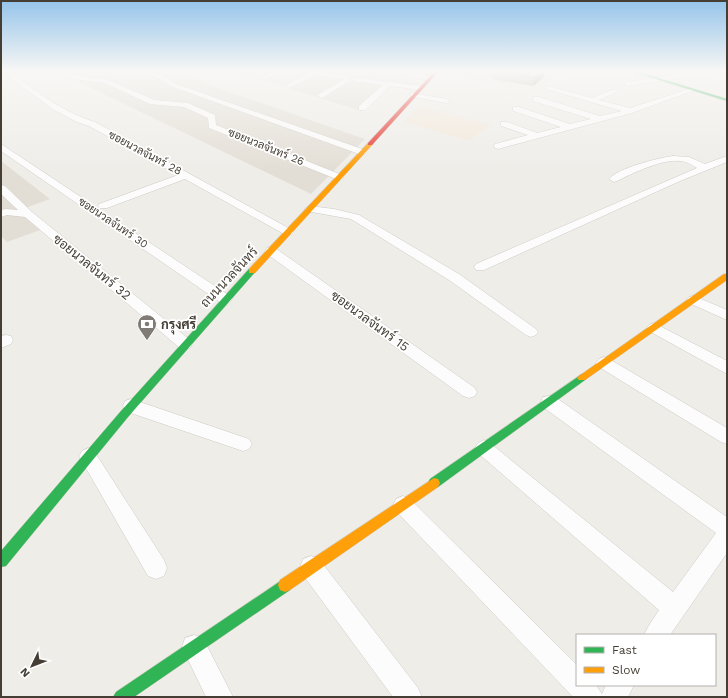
<svg xmlns="http://www.w3.org/2000/svg" width="728" height="698" viewBox="0 0 728 698" font-family="'Work Sans',Sarabun,sans-serif">
	<rect width="100%" height="100%" fill="#efede8"/>
	<path fill="#e3ded5" d="M58,72H172L365,139L311,194Z
		M236,72H371L420,82L413,89L388,87L362,111Z
		M1,161L50,199L20,210L43,229L7,242L1,236Z"/>
	<path fill="#f2e8db" d="M446,72H542L548,78L553,79L538,90L445,73Z
		M419,106L492,125L468,141L404,122Z"/>
	<g fill="none" stroke-linecap="round" stroke-linejoin="round">
		<g stroke="#cdcbc6" stroke-width="1">
			<path id="street" d="M2,72H9C37,91 62,112 95,122L292,230L294,232L292,234H284L185,179L107,208H99L98,206L99,204L178,175L89,126L77,122L54,110Z
				M62,72H70L78,76L108,80L154,100L188,103L215,115L216,125L342,175L344,177L339,180L336,179L209,128L208,118L184,107L150,104L105,83L75,79Z
				M145,72H153L171,80L173,83L365,150L366,152L365,154H359L168,85L166,82Z
				M271,72H279L265,79L260,78Z
				M305,72H322L345,75L351,80L322,98L318,96L319,94L345,79L315,75L291,87H287V85L307,74Z
				M399,72H411L434,78L431,80L400,73Z
				M562,72H639L636,74L579,77Z
				M691,72H706L703,74L627,86L624,84L627,82Z
				M356,78L421,86L424,88L421,90L390,86L365,110H359V106L383,85L354,81V79Z
				M548,86L592,98L612,90H616V92L599,100L630,108L689,89L695,90L632,113L498,149L495,148L494,146L495,144L528,135L501,126V122H507L537,133L561,127L513,111V107H519L570,124L591,119L533,101V97H539L600,116L622,111L546,89V87Z
				M411,93L447,99L451,101L447,103L414,97L410,95Z
				M1,144L230,296L232,299L230,302L225,303L220,302L1,151Z
				M673,156L689,157L705,164L727,156V162L680,181L484,270H476L474,267L476,264L697,168C692,165 686,161 680,161C662,159 633,173 617,181L614,182L609,179C618,168 658,158 673,156Z
				M1,185L5,186L32,212L190,340L192,344L190,348L185,349L180,348L25,217L7,215L1,217V210L6,209L18,210L1,194Z
				M310,206L334,209L359,215L459,274L536,329L538,332L536,335L531,337L526,335L449,280L351,219L306,211L305,209Z
				M271,247L275,248L475,388L477,392L475,396L469,398L463,396L267,254L265,251L267,248Z
				M694,296L727,310V320L689,303L687,300L689,297Z
				M654,323L727,361V374L649,331L647,328L649,325Z
				M6,335L11,336L13,340L11,344L1,348V336Z
				M604,357L609,359L727,428V444L721,442L599,367L596,363L599,359Z
				M549,396L555,397L727,517V553L670,635H644L648,627L659,610L478,453L475,448L478,443L484,440L490,443L673,592L716,533L543,407L541,402L543,397Z
				M131,399L249,439L252,444L249,449L243,451L125,411L123,406L125,401Z
				M88,448L94,451L164,560L167,568L164,576L156,579L148,576L79,456L82,451Z
				M403,496L410,499L577,665V685H596L602,694L606,685H634L628,697H573L396,511L393,505L396,499Z
				M311,556L319,559L418,688L422,697H393L303,575L300,567L303,559Z
				M194,635L203,638L233,697H206L182,647L185,638Z"/>
		</g>
		<g stroke="#cecac0" stroke-width="1">
			<path id="fast" d="M633,72H639L727,99V101Z
				M249,269H255L256,271L128,417L6,566L1,567V551L121,411Z
				M582,374L585,376L587,378L585,380L438,487L434,488L430,487L428,483L430,479Z
				M285,578L290,580L292,585L290,590L134,697H113L116,692Z"/>
		</g>
		<g stroke="#cecac0" stroke-width="1">
			<path id="slow" d="M368,143L373,144L255,273H249V269Z
				M724,274H727V280L585,380H579L577,378L579,376Z
				M434,478L438,479L440,483L438,487L290,590L285,592L280,590L278,585L280,580Z"/>
		</g>
		<g stroke="#cecac0" stroke-width="1">
			<path id="jam" d="M434,72H438L372,145H368V143Z"/>
		</g>
		<use href="#street" fill="#fdfcfc" fill-rule="evenodd"/>
		<use href="#fast" fill="#30b455" fill-rule="evenodd"/>
		<use href="#slow" fill="#ff9f0a" fill-rule="evenodd"/>
		<use href="#jam" fill="#e5322d" fill-rule="evenodd"/>
	</g>
	<path fill="#bbb8b4" d="M493,72H544L543,78L533,86L492,79Z"/>
	<path fill="#989692" d="M542,72H544L543,78L533,86L535,77Z"/>
	<path fill="#d9d6d1" stroke="#989692" d="M504,72H542L535,77Z"/>
	<linearGradient id="sky" x2="0" y2="1"><stop stop-color="#95c4ea"/><stop offset="0.42" stop-color="#f8f7f5"/><stop offset="1" stop-color="#f8f7f5" stop-opacity="0"/></linearGradient>
	<rect width="728" height="170" fill="url(#sky)"/>
	<defs>
		<g id="bank-pin" transform="scale(1)"><path d="M0 17L-7.5 6A9.5 9.5 0 1 1 7.5 6Z" fill="#807b74" stroke="#fff"/><path d="M-6-4H6V4H-6ZM0-2.3a2.3 2.3 0 1 0 0 4.6a2.3 2.3 0 1 0 0-4.6Z" fill="#fff"/></g>
	</defs>
	<g fill-rule="evenodd">
		<use href="#bank-pin" x="147" y="324"/>
	</g>
	<g text-anchor="middle" dominant-baseline="central" stroke-width="3.5" stroke-linejoin="round" paint-order="stroke">
		<g font-size="11" fill="#453e35" stroke="#fff">
			<text transform="translate(266 147) rotate(22)">ซอยนวลจันทร์ 26</text>
			<text transform="translate(145 153) rotate(28)">ซอยนวลจันทร์ 28</text>
			<text transform="translate(113 223) rotate(34)">ซอยนวลจันทร์ 30</text>
		</g>
		<g font-size="13" fill="#453e35" stroke="#fff">
			<text transform="translate(92 267) rotate(39)">ซอยนวลจันทร์ 32</text>
			<text transform="translate(229 277) rotate(-47)">ถนนนวลจันทร์</text>
			<text transform="translate(370 321) rotate(36)">ซอยนวลจันทร์ 15</text>
		</g>
		<g font-size="13" font-weight="bold" fill="#453e35" stroke="#fff" text-anchor="start">
			<text x="161" y="324">กรุงศรี</text>
		</g>
	</g>
	<rect width="728" height="698" fill="none" stroke="#453e35" stroke-width="4"/>
	<rect x="576" y="634" width="140" height="52" fill="#ffffff" stroke="#b5b2ae"/>
	<rect x="584" y="647" width="20" height="6" fill="#30b455" stroke="#b5b2ae"/>
	<text x="612" y="654" font-size="12" fill="#453e35">Fast</text>
	<rect x="584" y="667" width="20" height="6" fill="#ff9f0a" stroke="#b5b2ae"/>
	<text x="612" y="674" font-size="12" fill="#453e35">Slow</text>
	<g transform="translate(32 666) rotate(227)" stroke="#ffffff" stroke-width="3" paint-order="stroke">
	<path d="M0-3L7 15L0 10L-7 15Z" fill="#453e35"/>
	<text y="-6" font-size="11" font-weight="bold" text-anchor="middle" fill="#453e35">N</text>
	</g>
</svg>
